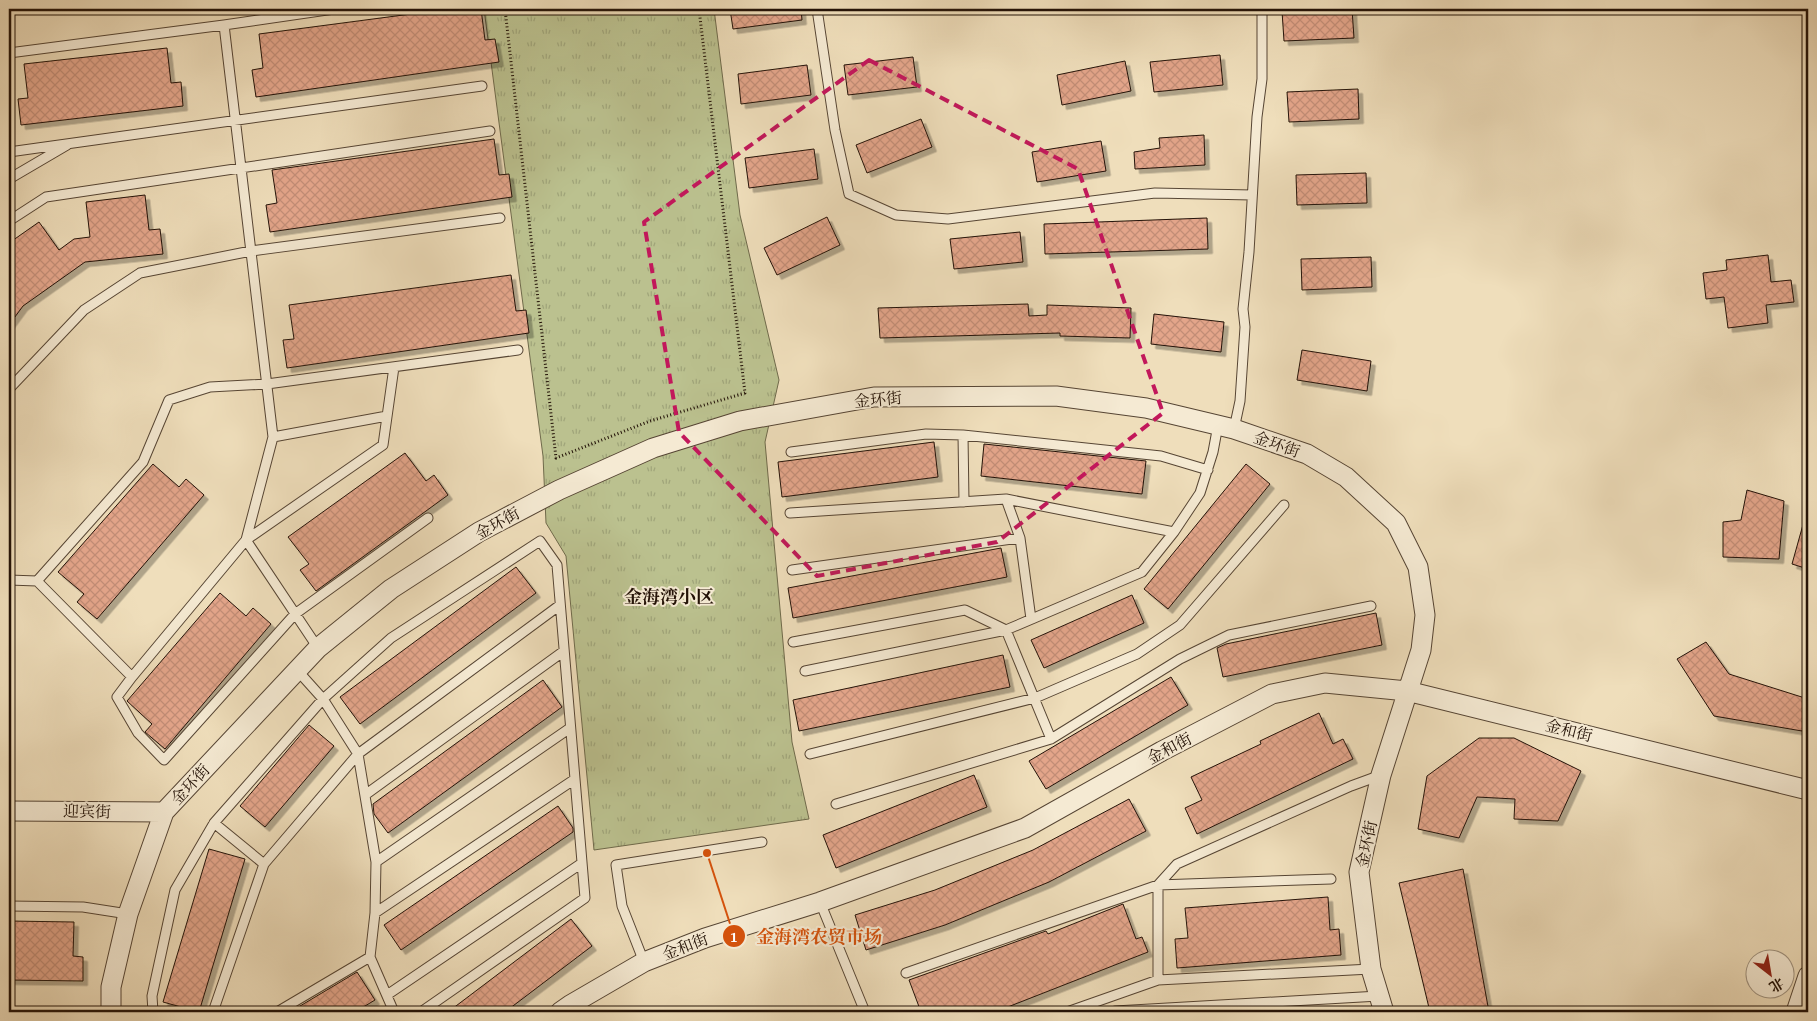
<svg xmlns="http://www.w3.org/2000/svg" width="1817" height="1021" viewBox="0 0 1817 1021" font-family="'Gentium Book Plus','Noto Serif SC',serif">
	<defs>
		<pattern id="park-tufts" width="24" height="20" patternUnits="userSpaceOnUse" patternTransform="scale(1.25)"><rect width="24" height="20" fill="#bbc18f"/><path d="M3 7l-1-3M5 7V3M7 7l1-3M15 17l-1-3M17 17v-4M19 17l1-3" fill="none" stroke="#a0a57a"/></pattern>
		<pattern id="building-cross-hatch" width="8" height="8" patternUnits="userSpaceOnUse" patternTransform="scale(1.25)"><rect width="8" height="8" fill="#e3a58a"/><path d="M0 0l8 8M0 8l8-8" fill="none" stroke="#c28d76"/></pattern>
		<filter id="shadow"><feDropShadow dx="4.5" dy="4.5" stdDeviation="0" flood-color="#0004"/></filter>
	</defs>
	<rect width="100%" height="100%" fill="#efdebb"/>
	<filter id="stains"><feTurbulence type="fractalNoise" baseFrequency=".004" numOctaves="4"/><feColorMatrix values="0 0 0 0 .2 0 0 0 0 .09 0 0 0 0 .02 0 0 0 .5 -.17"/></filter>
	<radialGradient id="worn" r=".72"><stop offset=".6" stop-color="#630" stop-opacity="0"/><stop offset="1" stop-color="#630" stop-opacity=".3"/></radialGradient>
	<path fill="url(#park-tufts)" stroke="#6f6a4b" d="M484,9H714L740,215L779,380L765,442L792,742L809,819L594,850L566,556L546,523L543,456Z"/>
	<path fill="url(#building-cross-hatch)" stroke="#231207" filter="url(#shadow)" d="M449,9H481L485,40L495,39L499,62L256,97L252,70L263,68L259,34Z
		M730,9H801L802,20L733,29Z
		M1314,9H1352L1354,38L1284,41L1282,11Z
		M167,48L171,83L181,82L183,106L21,125L18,99L28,98L24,64Z
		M1220,55L1223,85L1154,92L1150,62Z
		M913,57L917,87L848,95L844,65Z
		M1125,61L1131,91L1062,105L1057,75Z
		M807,65L811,95L741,104L738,74Z
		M1358,89L1359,119L1289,122L1287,92Z
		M921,119L932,147L867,173L856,145Z
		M1204,135L1205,165L1135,169L1134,152L1160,148L1159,138Z
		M494,139L499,175L509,174L512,197L270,232L266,205L277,203L272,170Z
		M1101,141L1106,171L1037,182L1032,152Z
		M814,149L818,179L749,188L745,158Z
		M1366,173L1367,203L1297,205L1296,175Z
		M145,195L149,230L160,229L163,254L85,262L23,306L9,325V243L39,222L59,250L74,239L90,237L86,202Z
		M827,217L840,245L777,275L764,248Z
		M1207,218L1208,249L1045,254L1044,224Z
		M1020,232L1023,262L954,269L950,239Z
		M1768,255L1771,282L1791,280L1794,302L1766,305L1768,323L1728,328L1724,297L1706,299L1703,273L1727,270L1726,260Z
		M1371,257L1372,287L1302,290L1301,259Z
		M511,275L516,311L526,310L529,333L287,368L283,340L294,339L289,305Z
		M1028,304L1029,316L1047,315V305L1131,308L1130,338L1060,336V333L880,338L878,308Z
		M1154,314L1224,322L1221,352L1151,344Z
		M1302,350L1371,361L1367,391L1297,380Z
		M934,442L938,477L782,497L778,462Z
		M984,444L1146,461L1142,494L981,476Z
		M405,453L426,481L434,475L448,495L316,591L300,570L309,564L288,537Z
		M153,464L179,487L186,479L204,495L97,619L77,602L84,594L58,572Z
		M1246,464L1270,484L1168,609L1144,589Z
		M1747,490L1784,501L1779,559L1723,557V522L1741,520Z
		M1804,521L1808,522V569L1792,564Z
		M1001,548L1007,577L793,618L788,588Z
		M516,567L536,593L360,724L340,697Z
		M220,593L246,616L253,608L271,624L165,749L145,732L152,724L127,701Z
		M1132,595L1144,623L1044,668L1031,640Z
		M1376,613L1382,645L1223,677L1217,648L1226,644Z
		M1706,642L1729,674L1808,699V716L1802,731L1714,716L1677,659Z
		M1003,655L1010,687L799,731L793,700Z
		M1171,677L1188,705L1046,789L1029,761Z
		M543,680L562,707L388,833L374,814L373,804Z
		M1319,713L1333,744L1343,739L1353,759L1197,834L1185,808L1202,800L1191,777L1261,744L1260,741Z
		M309,725L334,746L265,827L240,806Z
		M1479,738H1514L1581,771L1558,821L1514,819L1515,799L1477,797L1459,838L1418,829L1427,776Z
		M974,775L987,807L836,868L823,835Z
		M1129,799L1146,831L1049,882L945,925L866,950L855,915L935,890L1033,850Z
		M558,806L573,828V832L401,950L384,925Z
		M209,849L245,859L199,1012L163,1002Z
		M1463,869L1489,1012H1430L1399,883Z
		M1328,897L1330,930L1339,929L1341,955L1177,968L1175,939L1188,938L1185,908Z
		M1123,904L1136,939L1142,937L1148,952L995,1012H921L909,980L1046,931L1048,934Z
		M571,919L592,946L505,1012H448Z
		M9,921L74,922L73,956L83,957V981L9,980Z
		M357,972L375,1000L355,1012H290Z"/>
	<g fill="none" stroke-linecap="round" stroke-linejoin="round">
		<g stroke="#564534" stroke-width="11">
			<path id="lane" d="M817,9L835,130L849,194L896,215L948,219L1155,193L1252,195
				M224,25L273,437L246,540L318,648
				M9,53L224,25L334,9
				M9,152L482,86
				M9,179L67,145
				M9,221L46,197L490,131
				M9,389L84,310L140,273L251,251L500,218
				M1234,429L1240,401L1245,327L1243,309L1249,252L1257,117L1262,79V9
				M963,435L964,502
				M273,437L387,416
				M791,452L926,434L963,435L1161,456L1208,470
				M1006,499L1020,538L1031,619
				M790,513L1006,499L1174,532
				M792,570L1020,538
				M9,580L37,581L143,462L169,400L210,387L267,384L518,350
				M37,581L132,677L246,540L383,445L394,367
				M793,642L965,610L1006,630L1051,739
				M297,670L323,699L358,754L376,862L375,913L370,957L394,1012
				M805,671L1006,630L1142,572L1174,532L1200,493L1213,452L1218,425
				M132,677L117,697L138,733L164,760L295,614L428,518
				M810,754L1035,698L1137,654L1180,625L1284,505
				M365,795L564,651
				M836,804L1051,739L1180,659L1229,635L1371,606
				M214,823L264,864
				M376,862L570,728
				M820,902L865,1012
				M9,906L83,907L128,914
				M375,913L575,779
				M644,962L622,906L616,865L762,842
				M906,973L1158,885L1331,879
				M1158,980V885L1177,864L1351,786L1381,775
				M387,995L582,863
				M153,1012L152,996L175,890L214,823L323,699L391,638L540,541L557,565L585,898L421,1012
				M213,1012L264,864L358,754L560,605
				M277,1012L370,957
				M1067,1012L1158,980L1371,969
				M1111,1012L1115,1011L1379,996"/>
		</g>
		<g stroke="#564534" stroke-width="21">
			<path id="street" d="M9,811L164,812
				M111,1012V987L128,914L164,812L318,648L391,589L479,532L559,490L653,448L740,421L874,397L1056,396L1146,408L1234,429L1307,454L1346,477L1396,523L1418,567L1425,615L1421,650L1381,775L1359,872L1371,969L1384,1012
				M560,1012L570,1005L644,962L705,938L820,902L1025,828L1162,751L1272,694L1325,683L1407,691L1808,790
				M1796,1012L1808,976"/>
		</g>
		<path stroke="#231207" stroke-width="3" stroke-dasharray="1 2.5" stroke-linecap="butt" d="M505,9L556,458L650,421L745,393L699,9"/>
		<use href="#lane" stroke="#f5ead3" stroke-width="9"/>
		<use href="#street" stroke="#f5ead3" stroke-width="19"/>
	</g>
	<path fill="none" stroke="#c2185b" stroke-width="4" stroke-dasharray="10 6" stroke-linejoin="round" d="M869,60L1078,169L1163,413L997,542L817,576L679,432L644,222Z"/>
	<g text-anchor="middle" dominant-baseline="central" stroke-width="4" stroke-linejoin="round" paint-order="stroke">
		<g font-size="16" fill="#231207" stroke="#f5ead3">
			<text transform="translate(878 399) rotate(-5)">金环街</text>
			<text transform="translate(1277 444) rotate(19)">金环街</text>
			<text transform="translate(497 523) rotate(-29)">金环街</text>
			<text transform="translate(1569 730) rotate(14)">金和街</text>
			<text transform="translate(1169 748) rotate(-28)">金和街</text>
			<text transform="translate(190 784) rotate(-47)">金环街</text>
			<text transform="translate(87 811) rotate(1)">迎宾街</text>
			<text transform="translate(1366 844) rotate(-78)">金环街</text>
			<text transform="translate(685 946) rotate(-21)">金和街</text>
		</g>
		<g font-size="18" font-weight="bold" fill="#231207" stroke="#f5ead3">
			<text x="669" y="596">金海湾小区</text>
		</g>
	</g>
	<path fill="none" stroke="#d4520c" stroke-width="2" d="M707 853L734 936"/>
	<g fill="#d4520c" stroke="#f5ead3" stroke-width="2">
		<circle cx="707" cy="853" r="5"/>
		<circle cx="734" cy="936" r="12"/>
	</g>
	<g font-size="15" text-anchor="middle" font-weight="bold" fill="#fff">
		<text x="734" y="942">1</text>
	</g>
	<g font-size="18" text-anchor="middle" font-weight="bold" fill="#d4520c" stroke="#f5ead3" stroke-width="4" stroke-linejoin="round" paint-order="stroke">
		<text x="819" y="943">金海湾农贸市场</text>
	</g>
	<rect width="1817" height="1021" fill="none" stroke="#efdebb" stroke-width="30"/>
	<rect x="10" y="10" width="1797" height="1001" fill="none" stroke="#231207" stroke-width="2.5"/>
	<rect x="15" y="15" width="1787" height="991" fill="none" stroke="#231207"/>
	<g transform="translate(1770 974) rotate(149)"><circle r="24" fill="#f5ead3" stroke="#a19481"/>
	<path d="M0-4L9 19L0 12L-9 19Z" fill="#8f2418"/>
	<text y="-8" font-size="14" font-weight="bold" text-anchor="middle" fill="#231207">北</text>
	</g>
	<rect width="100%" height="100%" filter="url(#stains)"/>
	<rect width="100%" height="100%" fill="url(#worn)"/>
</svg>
